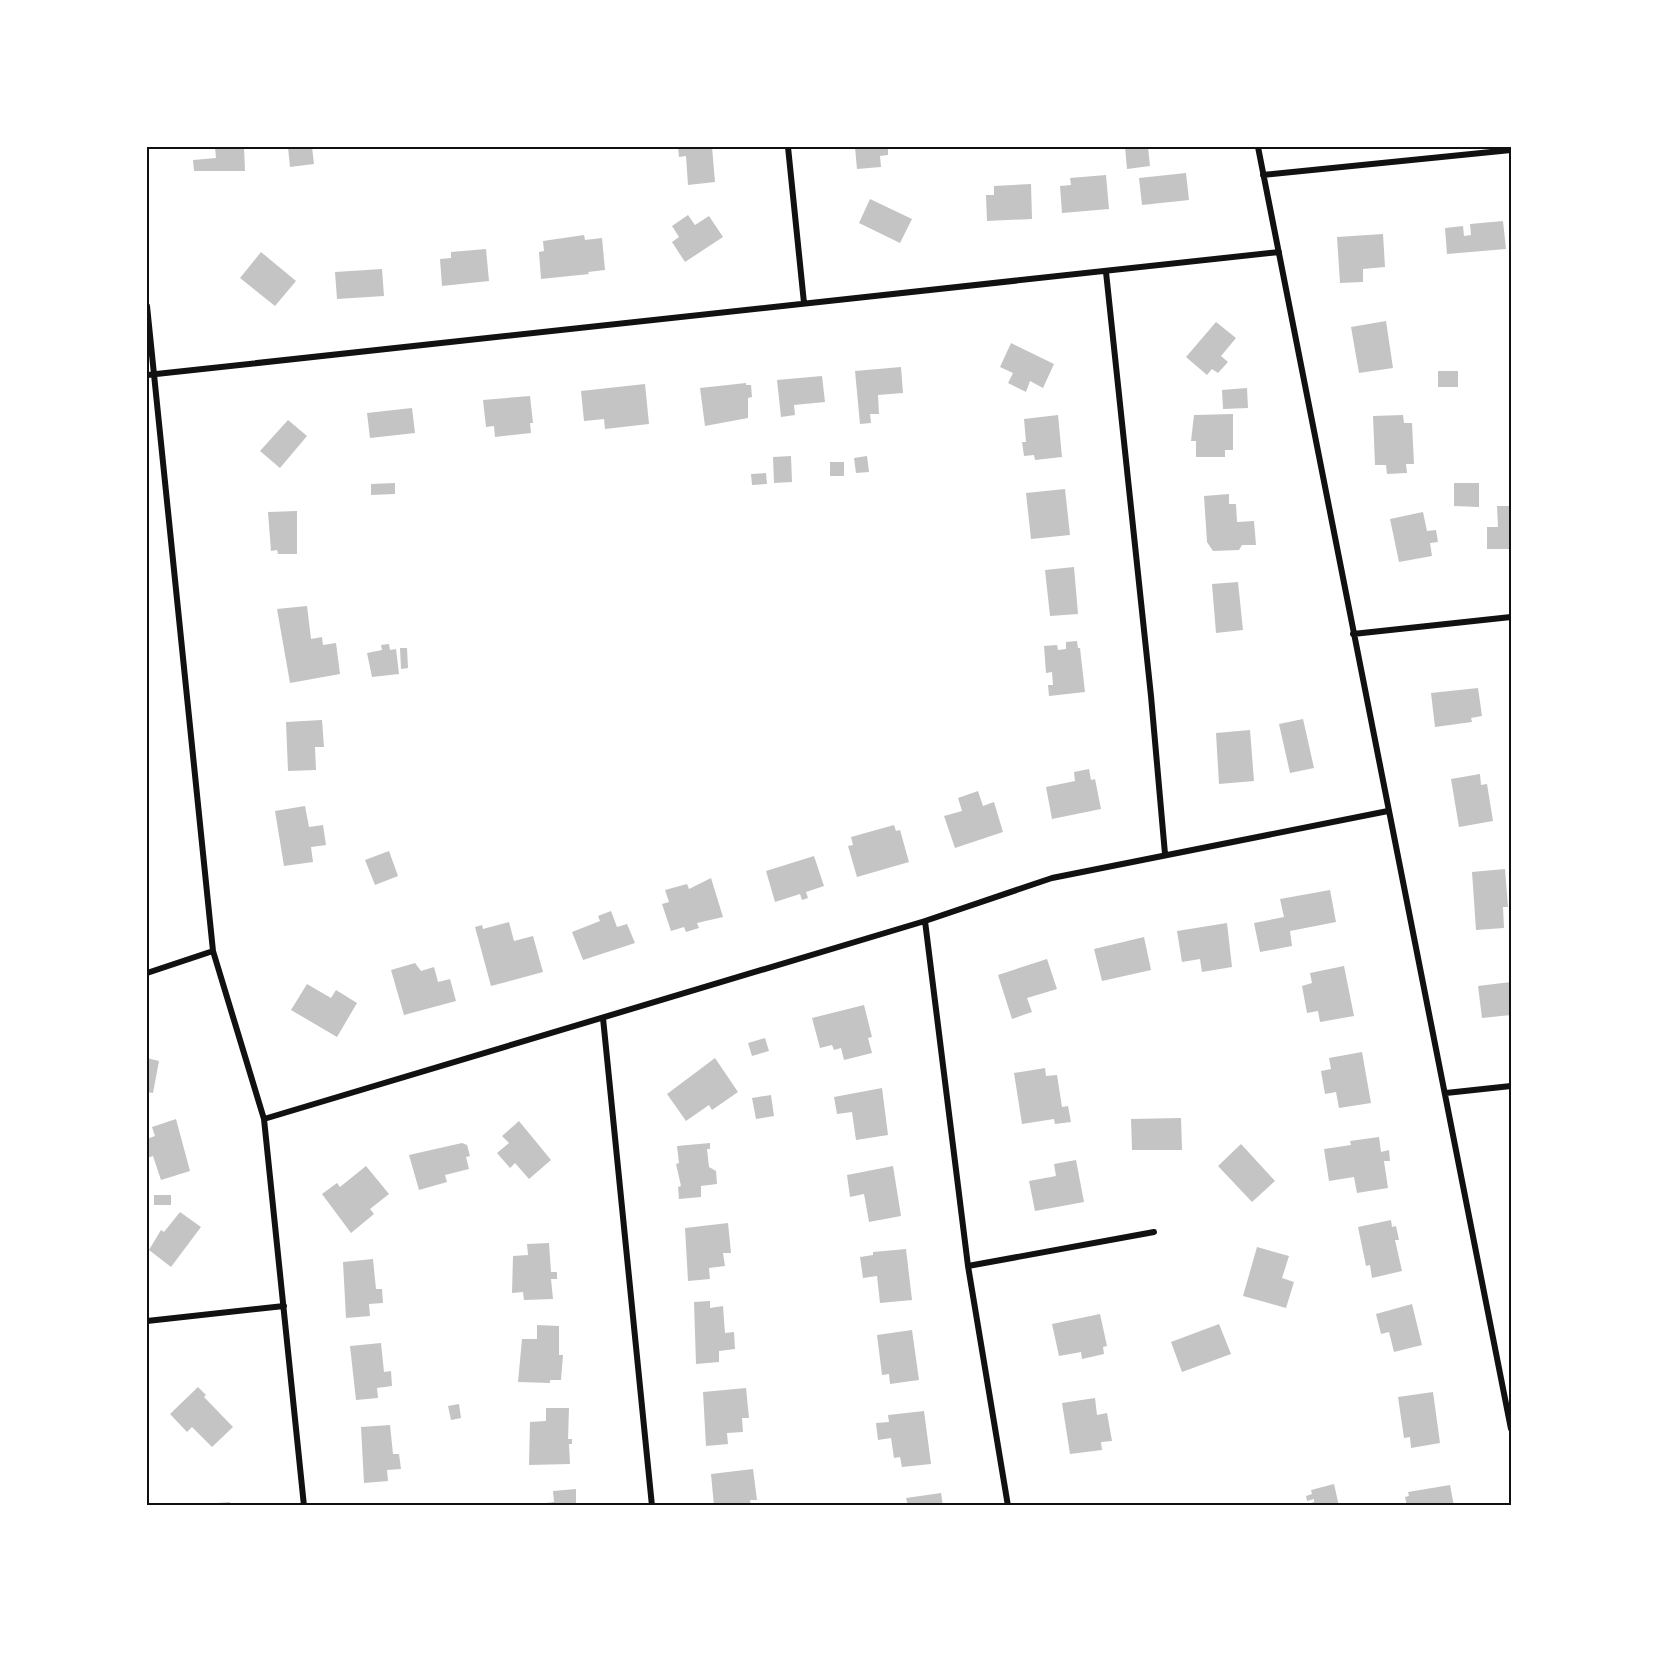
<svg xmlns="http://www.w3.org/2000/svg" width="1658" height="1653" viewBox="0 0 1658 1653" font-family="Barlow,sans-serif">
	<rect width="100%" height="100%" fill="#fff"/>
	<path fill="#c4c4c4" d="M215,147H244L245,171H194L193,160L216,158Z
		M288,147H312L314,164L290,167Z
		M678,147H712L715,182L688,185L686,156L679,157Z
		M855,147H888V155L880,156L881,167L857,169Z
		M1125,147H1148L1150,166L1127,169Z
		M1186,173L1189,200L1142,205L1139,178Z
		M1106,175L1109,209L1062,213L1060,186L1071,185L1070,178Z
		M1031,184L1032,219L987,221L986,195H994V186Z
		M870,199L912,219L900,243L859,223Z
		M688,215L695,225L709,216L723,237L685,262L672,242L679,237L672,226Z
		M1503,221L1506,249L1447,254L1445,228L1463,226L1464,236L1471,235L1470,224Z
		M1383,234L1385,267L1363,269V282L1340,283L1337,237Z
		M584,235L585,240L602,238L605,270L588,272L589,274L541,279L539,252L544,251L543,241Z
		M486,249L489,281L442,286L440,259L451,258V252Z
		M261,252L296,281L275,306L240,278Z
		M382,269L384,296L337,299L335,272Z
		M1386,321L1393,368L1359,373L1351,327Z
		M1216,322L1236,338L1221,356L1228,362L1218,373L1212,369L1207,375L1186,357Z
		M1011,343L1054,364L1043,388L1030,381L1026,392L1008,383L1013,373L1000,367Z
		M901,367L903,393L878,395L879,414H870L871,423L860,424L855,371Z
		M1438,371H1458V387H1438Z
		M822,376L825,402L794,405L795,415L781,417L777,380Z
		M746,383V385H751L752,397L748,398V418L705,426L700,388Z
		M645,384L649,424L605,429L604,419L584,421L581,391Z
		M1247,388L1248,408L1223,409L1222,390Z
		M530,396L533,423H530L531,433L495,437L494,426L486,427L483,400Z
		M412,408L415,433L370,438L367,413Z
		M1233,414V450H1225V457H1196V441H1191L1194,415Z
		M1058,415L1062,457L1035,460L1034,455L1024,456L1022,442H1026L1024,419Z
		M1403,415L1404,423H1412L1414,464H1406L1407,473L1387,474L1386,465H1375L1373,416Z
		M288,420L307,436L280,468L260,451Z
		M791,456L792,482L774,483L773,457Z
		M867,456L869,472L856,473L854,458Z
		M830,462H844V476H830Z
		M766,473L767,484L752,485L751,474Z
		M395,483V494L371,495V484Z
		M1454,483H1479V507L1454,506Z
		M1065,489L1070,535L1031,539L1026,493Z
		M1229,494V504H1236L1237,522L1254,521L1256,545H1242L1239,550L1213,551L1207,542L1204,496Z
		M1497,506H1511V549H1487V527H1498Z
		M297,511V554H278L277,550L271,551L268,512Z
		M1423,512L1427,531L1436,530L1438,542L1430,543L1432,556L1399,562L1390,519Z
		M1074,567L1078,614L1050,616L1045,570Z
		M1238,582L1243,630L1216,633L1212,584Z
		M307,606L311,639L322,637L323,645L336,643L340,674L290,683L277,609Z
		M1077,641L1078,648H1080L1085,692L1049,696L1048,685H1053L1052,672L1046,673L1044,646L1057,645L1058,650L1066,649V642Z
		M389,644L390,650L396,649L399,674L372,677L367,653L382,650L381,645Z
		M400,648H407L408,668L401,669Z
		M1478,688L1482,716L1471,718L1472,722L1435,727L1431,693Z
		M1303,719L1314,768L1290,773L1279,724Z
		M322,720L324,747H315L316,770L288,771L286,722Z
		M1250,730L1254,781L1219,784L1216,733Z
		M1089,769L1091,780L1095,779L1101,809L1052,819L1046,787L1075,781L1074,772Z
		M1480,774L1481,785L1487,784L1493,821L1459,827L1451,779Z
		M978,791L983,806L994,802L1003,832L955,848L944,816L962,811L958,798Z
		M305,806L309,827L323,825L326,845L311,847L313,862L284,866L275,811Z
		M894,825L896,831L900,830L909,862L857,877L848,846L853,845L851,837Z
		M389,851L398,876L375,885L365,860Z
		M814,856L824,886L806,892L808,898L802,900L800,894L775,902L766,871Z
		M1505,869L1508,907H1503L1504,928L1476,930L1472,872Z
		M711,878L723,917L697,923L699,928L686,932L684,927L671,931L662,904L669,902L665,890L687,884L689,889Z
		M1330,890L1336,922L1290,931L1292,946L1260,952L1254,923L1284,917L1280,899Z
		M611,911L617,927L627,924L635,943L583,960L572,932L600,921L598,916Z
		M509,922L514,941L533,936L543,972L491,986L475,927L482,925L483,929Z
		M1227,923L1232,967L1202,972L1200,959L1182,962L1177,931Z
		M1144,937L1151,970L1102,981L1094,949Z
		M1047,959L1057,989L1027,998L1032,1012L1012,1019L998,975Z
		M415,963L421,971L434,967L438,982L450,979L456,1001L404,1015L391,970Z
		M1344,966L1354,1016L1320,1022L1318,1011L1307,1013L1302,986L1312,983L1310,973Z
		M1511,982V1015L1482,1018L1478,986Z
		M307,984L331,998L336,990L357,1003L337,1037L291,1010Z
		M864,1005L872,1037L868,1038L872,1053L844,1060L841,1048L834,1050L832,1045L820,1048L812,1018Z
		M765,1038L769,1051L752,1056L748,1043Z
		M1362,1052L1371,1103L1339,1108L1336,1092L1325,1094L1321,1071L1331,1069L1329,1058Z
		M147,1058L159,1061L153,1093L147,1092Z
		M715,1058L738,1092L712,1110L709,1105L686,1121L667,1094Z
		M1045,1068L1046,1076L1057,1075L1062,1107L1068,1106L1071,1122L1055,1124L1054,1119L1022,1124L1014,1073Z
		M882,1088L888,1135L856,1140L852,1112L837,1114L834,1097Z
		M771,1095L774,1116L756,1119L752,1098Z
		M1181,1118L1182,1150H1132L1131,1119Z
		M176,1119L190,1171L161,1180L153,1156L147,1158V1139L155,1136L152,1127Z
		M519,1121L551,1160L529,1179L515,1163L510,1168L497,1153L509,1143L502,1136Z
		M1379,1137L1381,1152L1389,1150L1390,1161H1384L1388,1188L1357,1193L1354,1177L1329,1181L1324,1149L1351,1145L1350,1141Z
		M462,1143L467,1145L470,1156L466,1157L469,1169L445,1175L447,1182L419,1190L409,1155Z
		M710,1143V1149H707L709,1167L716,1171L717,1184L701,1186V1197L679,1199L678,1187L681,1186L676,1164L679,1163L677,1146Z
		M1241,1144L1275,1181L1252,1202L1218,1166Z
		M1076,1160L1084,1202L1035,1211L1029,1181L1056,1176L1054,1164Z
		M366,1166L389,1194L370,1209L374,1214L351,1233L322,1194L337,1183L340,1187Z
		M893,1166L901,1216L869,1222L864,1194L850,1197L847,1175Z
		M154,1195H171V1205H154Z
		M180,1212L201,1227L171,1267L149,1250L161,1230L164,1232Z
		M1391,1220L1392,1227L1396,1226L1399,1240H1395L1402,1271L1372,1278L1370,1265L1366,1266L1358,1227Z
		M728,1223L731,1253H723L725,1266L709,1268L710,1279L688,1281L685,1228Z
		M549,1243L551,1272H557V1279H551L553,1299L524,1300L523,1292L512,1293L513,1256L528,1255L527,1244Z
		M1257,1247L1289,1256L1282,1278L1294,1282L1286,1308L1243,1296Z
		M906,1249L912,1300L880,1303L877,1276L863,1278L860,1257L873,1255V1252Z
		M373,1259L376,1289H382L383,1303L369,1304L370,1316L346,1318L343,1262Z
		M710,1301V1308L723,1306L725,1333L734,1332L735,1349L719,1351V1362L696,1364L694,1302Z
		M1412,1304L1422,1345L1394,1352L1389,1332L1381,1334L1376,1314Z
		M1100,1314L1107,1346L1103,1347L1104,1354L1082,1359L1081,1352L1059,1356L1052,1324Z
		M1219,1324L1231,1354L1182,1372L1171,1342Z
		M537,1325L559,1326V1355H563L561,1380H550V1383L518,1382L522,1339H537Z
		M912,1330L919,1380L890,1384L889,1374L882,1375L877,1335Z
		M381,1343L384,1372L391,1371L392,1386L377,1388L378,1398L356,1400L350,1346Z
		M198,1387L206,1395L204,1397L233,1427L212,1447L192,1427L187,1432L170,1414Z
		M746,1388L749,1418H742L743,1432L727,1433L728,1444L706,1446L703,1392Z
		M1433,1392L1440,1443L1411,1448L1410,1437L1404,1438L1398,1397Z
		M1095,1398L1097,1415L1107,1413L1112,1441L1101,1442L1102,1450L1070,1454L1062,1403Z
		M459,1404L461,1418L451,1420L448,1406Z
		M546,1408H569L568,1439H572V1444H569L570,1464L529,1465L530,1422L546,1421Z
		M924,1411L931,1464L902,1467L900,1457L894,1458L891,1438L878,1440L876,1423L889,1422L888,1415Z
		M390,1425L393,1454H399L401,1469L387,1470L388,1481L364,1483L361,1427Z
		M753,1469L757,1500H750L751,1506H714L711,1474Z
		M1334,1484L1339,1506H1303L1314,1502V1499L1307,1501L1306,1496L1312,1494L1311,1490Z
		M1450,1485L1454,1506H1407L1405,1497L1409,1496L1408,1492Z
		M576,1489V1506H538L537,1504L554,1502L553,1491Z
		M941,1493L943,1506H908L906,1498Z
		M230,1502L231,1506H204V1504Z"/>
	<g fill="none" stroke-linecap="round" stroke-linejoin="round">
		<path stroke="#111" stroke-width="6" d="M788,147L804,303
			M1258,147L1511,1429
			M1263,175L1511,150
			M1106,272L1151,696L1165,854
			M147,306L213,951L264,1119L304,1506
			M147,375L1279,252
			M1353,634L1511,617
			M925,921L968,1266L1008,1506
			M147,973L213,951
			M603,1018L652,1506
			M1446,1093L1511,1086
			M264,1119L925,921L1052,878L1388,811
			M968,1266L1154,1232
			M147,1321L284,1306"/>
	</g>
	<rect width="1658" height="1653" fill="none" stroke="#ffffff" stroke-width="297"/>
	<rect x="148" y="148" width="1362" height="1356" fill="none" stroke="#111" stroke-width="2"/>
</svg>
